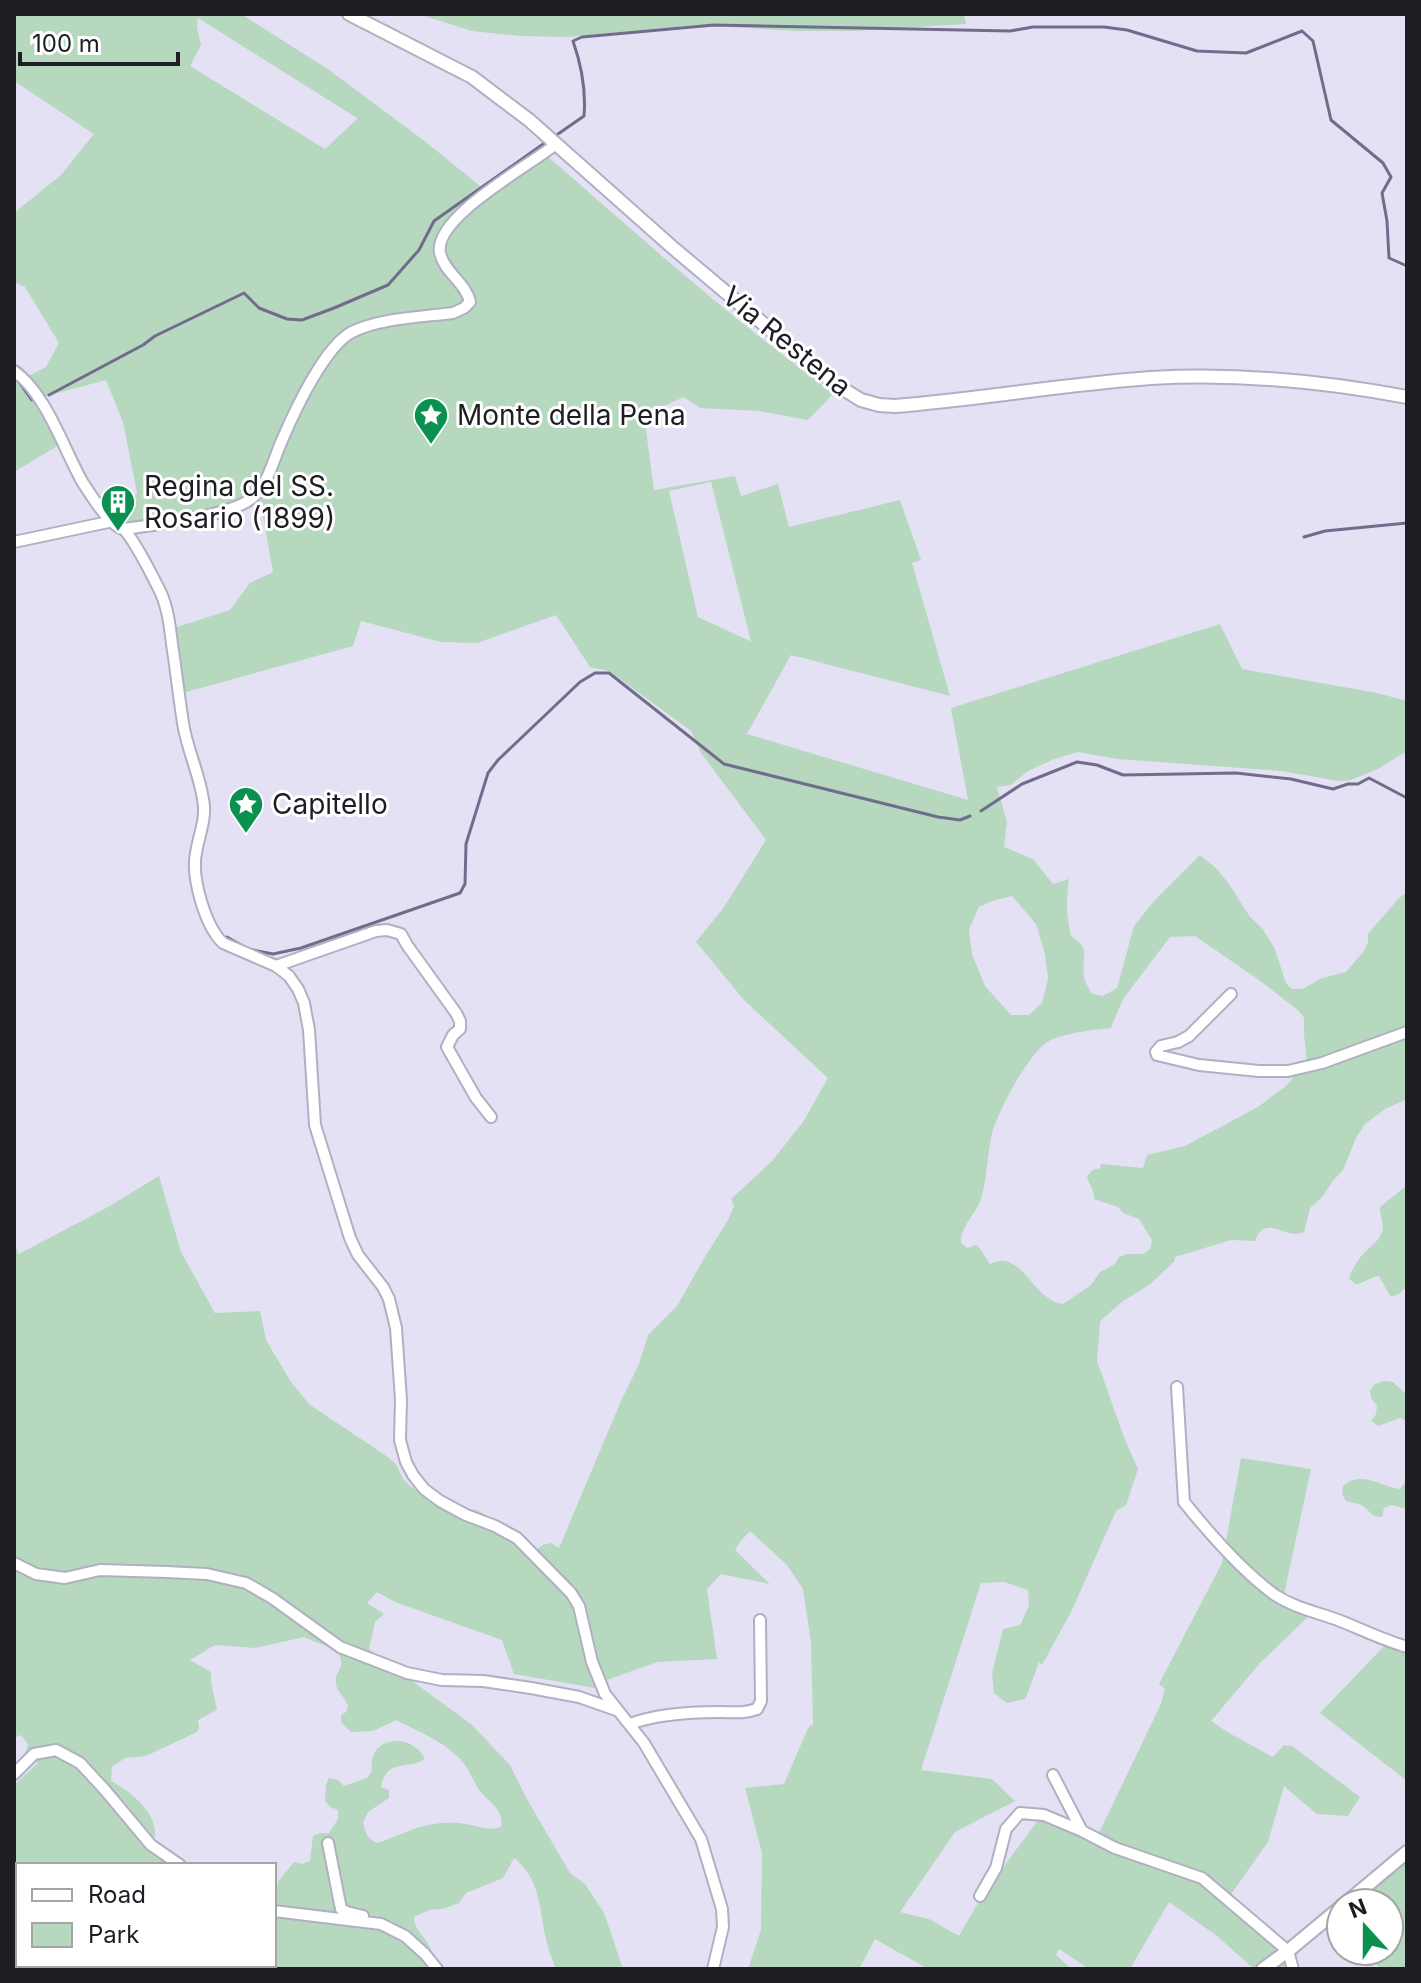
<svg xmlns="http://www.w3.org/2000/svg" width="1421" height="1983" viewBox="0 0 1421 1983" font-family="Inter,sans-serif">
	<rect width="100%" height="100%" fill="#e4e1f5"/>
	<path fill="#b6d8bf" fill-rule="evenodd" d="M14,14H241L329,70L426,142L486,191L545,154C639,236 732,320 834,393L808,420L760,411L700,408L684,397L644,415L654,490L735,476L741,496L778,484L789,527L900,500L921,560L912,563L950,696L791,655L747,734L968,800L951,708L1220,624L1242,669L1377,693L1407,701V751L1378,769L1351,780L1339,781L1281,771L1118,759L1078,752L1052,760L1028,771L1011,785L997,787L1007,822L1004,847L1033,859L1053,884L1069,879C1066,903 1066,912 1071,936C1092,949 1081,957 1084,976C1085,983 1089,988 1092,994L1103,996L1117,988L1134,926L1154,901L1200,855L1216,868L1229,884L1250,917L1262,928L1274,947L1286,983L1292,989H1302L1322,978L1346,972L1363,952L1368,942V934L1398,899L1407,892V1099L1385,1109L1365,1124L1356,1138L1343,1170L1332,1182L1323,1196L1310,1208L1304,1232C1285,1241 1266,1212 1255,1241L1231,1240L1175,1257V1261L1149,1285L1123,1301L1100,1321L1097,1361L1125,1440L1138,1469L1126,1505L1116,1511L1072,1610L1042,1665L1039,1662C1034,1674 1031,1687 1025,1699L1007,1703L994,1693L992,1674L1003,1629L1020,1625L1029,1606L1028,1590L1004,1582L981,1583L921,1770L992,1779L1015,1801L955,1832L900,1912L929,1919L959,1936L982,1896L1041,1816L1096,1839L1161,1704L1165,1689L1159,1684L1222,1563L1241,1458L1311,1469L1283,1599L1312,1613L1260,1663L1211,1721L1229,1733L1273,1757L1284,1745L1292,1746L1360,1797L1348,1816L1317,1814L1284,1786L1268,1842L1229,1897L1287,1951L1293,1969H1254L1217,1936L1169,1902L1130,1969H1089L1059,1949L1056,1955L1069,1967L1067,1969H928L875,1939L859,1969H748L761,1930L762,1853L745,1788L784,1784L808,1728L813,1724L811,1642L803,1589L787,1565L750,1531L740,1542L735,1550L770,1584L721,1574L707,1589L717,1659L657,1662L604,1681L600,1689L514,1674L502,1640L395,1602L377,1592L367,1603L384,1614L375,1622L369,1649L472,1725L510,1765L528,1801L570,1873L585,1884L604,1913L623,1969H556C552,1959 548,1949 546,1939C539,1909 541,1879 514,1858L503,1878L466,1893L459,1903L443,1909L429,1910L414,1917C414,1928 421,1933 427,1942C432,1950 436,1960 438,1969H14V1785L38,1763L26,1752L28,1744L21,1735L14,1738V1243L19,1254L108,1207L159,1176L181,1252L215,1313L260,1311L266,1340L291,1382L310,1405L385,1455L396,1464L403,1479L410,1486L438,1506L477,1510L519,1534L536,1550L543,1545L551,1543L559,1548L621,1401L639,1364L648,1335L677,1306L702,1262L728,1220L734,1206L731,1199L772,1161L803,1122L828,1078L744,1000L696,942L724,907L766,840L701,753L691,731L609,671L590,667L556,615L477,643L441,642L361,621L353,646L183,693L174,628L230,610L250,583L273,572L260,500L244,507L137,534L124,540L120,535H118L111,525L137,493L123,422L106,380L39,398L64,442L14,472V363L22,367L29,376L46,367L59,343L25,287L14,282V213L61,175L94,134L14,81ZM198,18L357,118V119L325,149L190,66L201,45L197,27ZM711,482L751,641H750L698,617L669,491ZM1012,896L1036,924L1045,954L1048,979L1042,1003L1029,1015H1011L985,986L972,954L969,929L979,907L995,900ZM1195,936L1259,980L1299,1011L1304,1018V1035L1307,1061L1286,1086L1258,1107L1185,1146L1147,1155L1143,1168L1101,1164L1100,1168L1093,1170L1087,1176C1089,1185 1094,1189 1094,1199L1118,1207L1123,1213L1139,1219L1152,1240L1150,1249L1143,1254H1127L1119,1257L1115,1264L1100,1272L1091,1285L1063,1304C1033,1301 1021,1247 990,1264C985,1258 983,1251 976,1245L967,1248L961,1243C960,1227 976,1214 981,1199C987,1179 987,1158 991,1138C995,1116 1027,1056 1046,1043C1060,1033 1093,1030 1111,1028L1123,999L1170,937ZM304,1637C315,1644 345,1646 341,1666C339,1672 334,1676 336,1684C337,1691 345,1698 348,1706L346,1712L341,1715V1722L351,1732L373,1731L396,1720C419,1732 442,1740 460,1759C469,1768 473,1781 480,1791C490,1803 504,1809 501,1827C486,1832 473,1824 458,1823C423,1821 409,1832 378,1843C367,1840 366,1833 363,1823L368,1812L389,1798V1790L381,1787C386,1758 408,1770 425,1759C411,1731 367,1736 372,1771L367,1778L344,1786L338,1780L329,1778L326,1785L325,1801L330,1807L338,1810V1819L329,1833H320L313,1836L310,1861L302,1864L294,1862L278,1882L274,1907V1965H18V1865H178L147,1839L155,1836C157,1812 130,1791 111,1781L112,1767L125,1758L146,1756L197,1732L199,1728L198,1720L217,1710C215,1697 210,1685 211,1672L190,1660L215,1645L255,1648Z
		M418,14H964L966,24L854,31H796L697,25L568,37L520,36L472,31Z
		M1407,1176V1286L1399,1294L1391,1297L1379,1276C1370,1277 1365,1283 1356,1284L1349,1279C1352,1269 1358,1259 1365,1252C1371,1246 1380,1240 1382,1232C1385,1224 1379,1216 1380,1207L1406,1186Z
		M1384,1381L1393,1382L1407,1395V1421L1400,1418L1378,1426L1371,1421L1376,1414L1377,1406L1371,1398L1370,1390L1375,1384Z
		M1359,1479C1376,1479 1384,1487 1400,1489L1407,1480V1509L1391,1505L1384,1508L1382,1517L1374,1516L1362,1505L1346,1501L1342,1494L1343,1486L1350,1481Z
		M1388,1642L1407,1646V1781L1320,1713Z
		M1407,1853V1969H1381L1361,1951H1389V1903H1344Z"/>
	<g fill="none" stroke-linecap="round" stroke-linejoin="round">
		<path stroke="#726c8c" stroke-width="3" d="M558,134L584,116C586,92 581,64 573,41L582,37L714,25L1010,31L1033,27H1104L1127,30L1197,51L1246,53L1302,31L1313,41L1331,120L1383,163L1391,177L1382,193L1387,221L1389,258L1407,266
			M19,382L32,400
			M49,395L143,345L155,336L244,293L259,308L287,319L302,320L334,308L388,285L419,250L434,221L546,142
			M1304,537L1325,531L1407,523
			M981,811L1022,784L1077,762L1097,765L1123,775L1236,773L1291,779L1333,789L1348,784H1358L1369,778L1407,798
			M227,937L248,949L273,954L301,948L460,893L465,884L466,844L488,773L498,760L580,682L595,673H609L724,764L938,817L960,820L970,816"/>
		<g stroke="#b1afc2" stroke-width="14">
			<path id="minor" d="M14,371C46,393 64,450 83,483C92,497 104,516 117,526C126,533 120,524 127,533C140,550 150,572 160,591C168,608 170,627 172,644C176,670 179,697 183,723C187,749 199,773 203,799C207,818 199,834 196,853C191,877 205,926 223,943L276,966L289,976L298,989L304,1003L309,1030L315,1125L350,1238L358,1255L383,1287L389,1299L396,1328L401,1400L400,1440L406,1462L413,1475L424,1489L440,1501L466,1515L495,1526L517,1538L571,1593L579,1606L592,1662L605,1694L644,1743L701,1839L722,1909L723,1927L713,1969
				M124,529C153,525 233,516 253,497C269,483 274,457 283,438C295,410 325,346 352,332C380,318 422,317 453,313L464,308L470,302C466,283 444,272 440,253C433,217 531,165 556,144
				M14,542L113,521
				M276,966L376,931L387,930L401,934L407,945L456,1013L460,1021V1029L453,1035L447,1047L476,1098L491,1117
				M1231,994L1189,1036L1178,1042L1161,1046L1156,1052L1157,1055L1199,1065L1259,1071H1288L1322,1063L1407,1032
				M1177,1387L1184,1502C1209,1533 1242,1571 1275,1595C1295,1608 1316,1612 1338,1620C1361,1629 1383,1640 1407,1647
				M14,1563L36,1574L65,1578L100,1570L166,1572L207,1574L246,1583L272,1598L340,1647L407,1673L442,1680L483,1681L531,1688L579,1697L616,1710
				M630,1724C657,1714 690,1712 719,1712C734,1712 742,1714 757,1709L761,1701L760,1620
				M14,1774L34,1754L56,1750L80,1763L105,1790L151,1845L180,1865
				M1053,1775L1082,1831L1115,1848L1202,1878L1288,1951L1293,1969
				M328,1843L341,1909L347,1912L363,1916
				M980,1896L996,1868L1006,1829L1020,1813L1044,1815L1082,1831
				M274,1911L381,1924L405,1936L425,1954L437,1969"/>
		</g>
		<g stroke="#b1afc2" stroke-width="16">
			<path id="tertiary" d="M349,14L472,77L529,120L672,247L835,384L861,400L879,405L895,406C981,399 1066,384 1151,378C1237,373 1322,381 1407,397
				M1346,1903L1407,1852
				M1263,1969L1288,1951L1341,1907"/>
		</g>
		<use href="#minor" stroke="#fff" stroke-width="10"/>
		<use href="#tertiary" stroke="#fff" stroke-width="12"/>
	</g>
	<defs>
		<g id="sight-pin" transform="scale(1.8)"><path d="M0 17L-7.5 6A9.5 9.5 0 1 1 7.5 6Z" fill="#0a914f" stroke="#fff"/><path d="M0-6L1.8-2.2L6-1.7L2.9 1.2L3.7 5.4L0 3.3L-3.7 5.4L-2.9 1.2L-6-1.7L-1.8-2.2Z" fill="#fff"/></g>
		<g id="building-pin" transform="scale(1.8)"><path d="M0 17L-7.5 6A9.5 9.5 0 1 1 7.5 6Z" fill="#0a914f" stroke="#fff"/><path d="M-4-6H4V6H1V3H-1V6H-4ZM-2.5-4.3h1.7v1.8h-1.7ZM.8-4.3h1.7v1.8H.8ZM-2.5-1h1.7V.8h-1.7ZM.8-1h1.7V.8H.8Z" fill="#fff"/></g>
	</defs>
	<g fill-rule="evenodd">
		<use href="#sight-pin" x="431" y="415"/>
		<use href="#building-pin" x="118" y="502"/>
		<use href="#sight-pin" x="246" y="804"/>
	</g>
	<g text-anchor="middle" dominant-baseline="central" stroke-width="6" stroke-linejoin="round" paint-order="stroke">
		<g font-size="28" fill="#1e1d24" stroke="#fff">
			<text transform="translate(787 341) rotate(39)">Via Restena</text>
		</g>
		<g font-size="28" fill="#1e1d24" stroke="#fff" text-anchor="start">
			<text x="457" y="415">Monte della Pena</text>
			<text x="144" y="486">Regina del SS.<tspan x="144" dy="32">Rosario (1899)</tspan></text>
			<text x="272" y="804">Capitello</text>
		</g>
	</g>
	<rect width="1421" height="1983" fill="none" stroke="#1e1d24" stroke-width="32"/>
	<rect x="16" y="1863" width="260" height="104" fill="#ffffff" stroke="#a5a5a7" stroke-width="2"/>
	<rect x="32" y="1889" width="40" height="12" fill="#ffffff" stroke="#a5a5a7" stroke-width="2"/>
	<text x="88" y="1903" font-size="24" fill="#1e1d24">Road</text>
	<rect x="32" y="1923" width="40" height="24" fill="#b6d8bf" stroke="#a5a5a7" stroke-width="2"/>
	<text x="88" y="1943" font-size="24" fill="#1e1d24">Park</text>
	<g transform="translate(1365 1927) rotate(339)"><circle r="38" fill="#ffffff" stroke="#a5a5a7" stroke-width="2"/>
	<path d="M0-6L14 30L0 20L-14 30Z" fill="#0a914f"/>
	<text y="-12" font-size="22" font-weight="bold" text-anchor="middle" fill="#1e1d24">N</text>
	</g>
	<path d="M20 52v12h158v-12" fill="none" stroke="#1e1d24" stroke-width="4"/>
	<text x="32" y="52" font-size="24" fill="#1e1d24" stroke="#ffffff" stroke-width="6" paint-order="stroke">100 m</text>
</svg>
